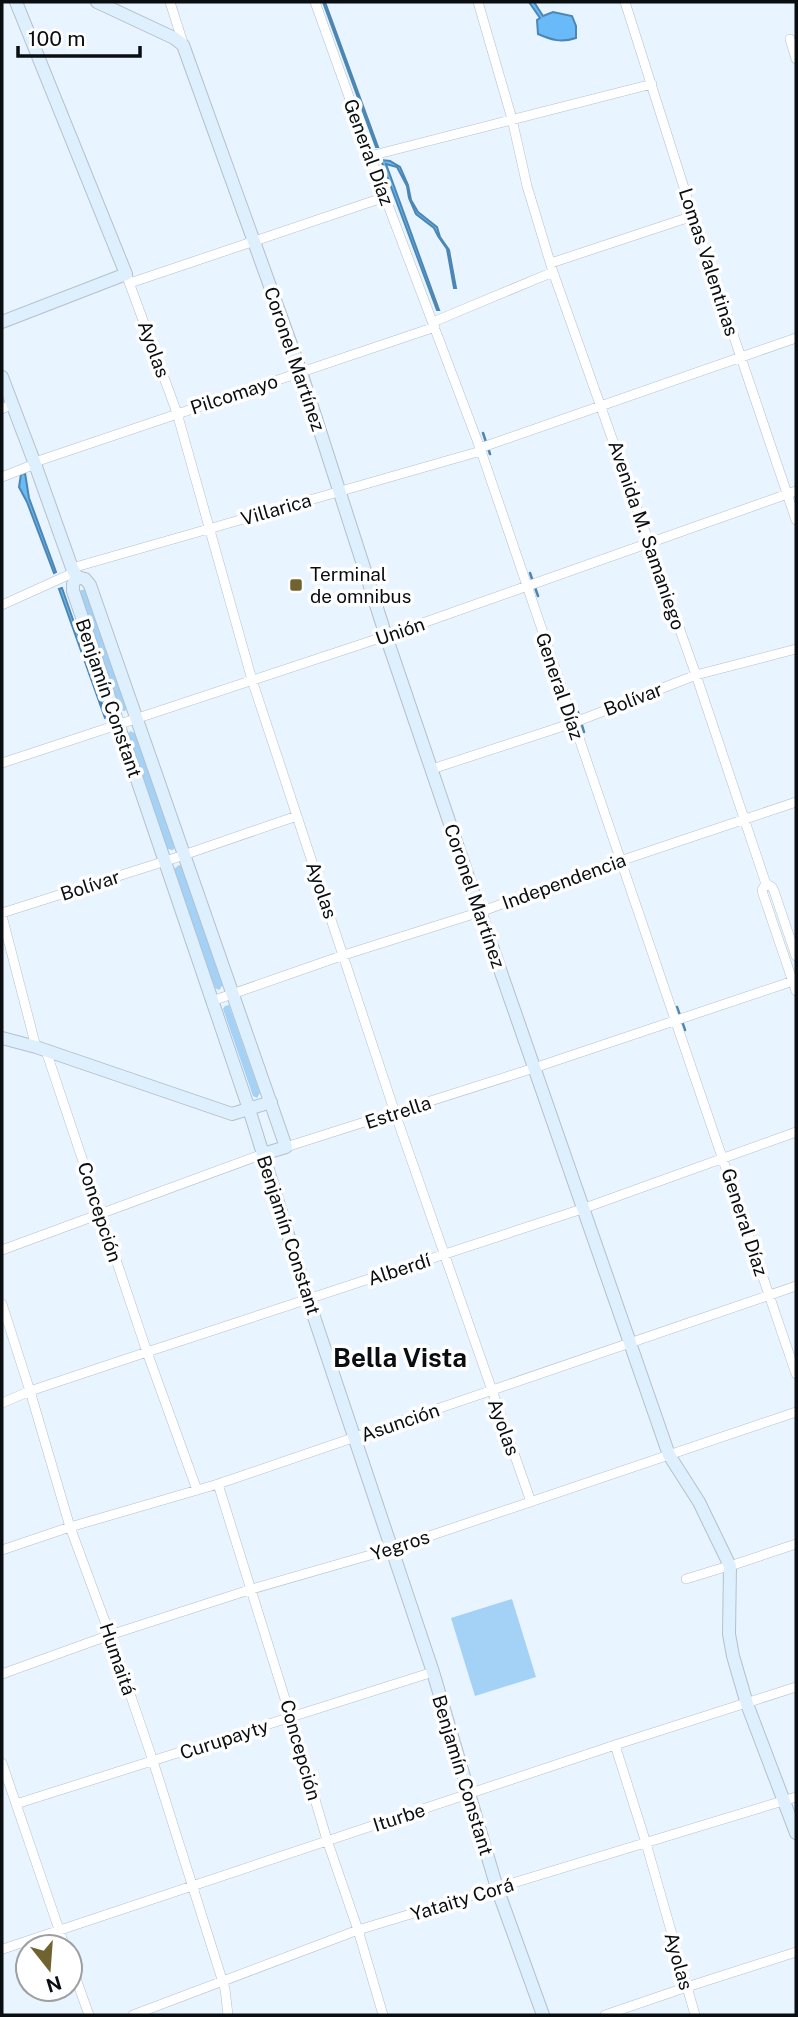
<svg xmlns="http://www.w3.org/2000/svg" width="798" height="2017" viewBox="0 0 798 2017" font-family="'Public Sans',sans-serif">
	<rect width="100%" height="100%" fill="#e8f4ff"/>
	<path fill="#a4d1f6" d="M85,589L127,708L125,711L119,710L79,591Z
		M130,731L135,733L175,847L173,850L167,849L128,735Z
		M179,865L182,866L223,985L219,990L215,988L174,869Z
		M229,1005L260,1093L257,1098L253,1096L223,1009L225,1006Z
		M512,1599L536,1677L475,1696L451,1618Z"/>
	<path fill="#69baf9" stroke="#4c86b3" stroke-width="2" d="M323,2H325L378,147H376Z
		M529,2H534L543,16L553,12L572,16L576,26V38C561,43 552,40 538,34L537,20L540,18Z
		M381,160L390,161L400,167L408,185L411,200L418,212L437,227L440,237L449,250L456,288H454L447,249L438,236L434,228L416,214L409,198L407,186L397,167L386,164L439,310H437Z
		M25,473L29,498L56,572L54,573L27,502L19,487L21,474Z
		M62,588L107,718H105L59,589Z"/>
	<g fill="none" stroke-linecap="round" stroke-linejoin="round">
		<path stroke="#4c86b3" stroke-width="2.5" d="M483,433L490,454
			M530,573L538,596
			M578,712L584,732
			M677,1007L685,1030"/>
		<g stroke="#b4c0ca" stroke-width="10">
			<path id="street" d="M170,2L183,43
				M315,2L385,197L480,448L796,1374
				M478,2L512,119L527,186L553,272L696,675L766,884L772,887L774,891L796,956
				M625,2L693,216L796,520
				M790,39L796,59
				M370,156L652,84
				M551,263L693,216
				M126,274L177,413L252,680L395,1113L531,1502
				M130,283L385,197
				M433,322L553,272
				M2,409L12,404
				M480,448L796,338
				M35,462L435,327
				M2,477L35,464
				M72,568L481,451
				M2,605L75,572
				M2,763L386,636L796,491
				M432,769L573,723L696,675L796,649
				M766,884L762,890L763,894L796,991
				M2,913L175,858L297,816
				M2,916L36,1047
				M212,1001L344,955L480,912L620,861L796,802
				M46,1051L147,1352L197,1490
				M286,1147L534,1068L796,980
				M2,1250L263,1154
				M2,1304L30,1391L70,1527L110,1635L153,1761L225,1989L228,2015
				M2,1403L30,1391L147,1352L582,1209L796,1132
				M218,1484L291,1718L327,1840L358,1930L383,2015
				M2,1550L70,1527L218,1484L796,1286
				M730,1566L796,1544
				M686,1579L722,1568
				M2,1674L110,1635L252,1589L391,1549L796,1412
				M615,1745L646,1843L695,2015
				M2,1763L65,1947
				M16,1804L433,1672
				M3,1949L615,1745L796,1687
				M70,1962L89,2015
				M133,2015L358,1930L796,1797
				M605,2015L687,1987L796,1952"/>
		</g>
		<g stroke="#b4c0ca" stroke-width="14">
			<path id="secondary" d="M97,2L174,38L183,45L301,372L386,636L480,912L669,1455L699,1502L730,1566L729,1634L733,1656L747,1704L796,1833
				M2,322L126,274L16,2
				M2,377L35,464L72,568L77,577L85,579L90,585L286,1147L263,1154
				M77,577L73,584V591L249,1109L308,1299L433,1672L497,1888L543,2015
				M2,1038L36,1047L232,1114L271,1102"/>
		</g>
		<use href="#street" stroke="#fff" stroke-width="9"/>
		<use href="#secondary" stroke="#deeffd" stroke-width="12"/>
	</g>
	<rect fill="#716330" stroke="#fff" stroke-width="2.5" x="289" y="578" width="14" height="14" rx="3.5"/>
	<g text-anchor="middle" dominant-baseline="central" stroke-width="7" stroke-linejoin="round" paint-order="stroke">
		<g font-size="19" fill="#0a0e11" stroke="#fff">
			<text transform="translate(369 152) rotate(70)">General Díaz</text>
			<text transform="translate(709 262) rotate(72)">Lomas Valentinas</text>
			<text transform="translate(154 349) rotate(70)">Ayolas</text>
			<text transform="translate(295 359) rotate(71)">Coronel Martínez</text>
			<text transform="translate(234 394) rotate(-18)">Pilcomayo</text>
			<text transform="translate(276 509) rotate(-16)">Villarica</text>
			<text transform="translate(647 535) rotate(71)">Avenida M. Samaniego</text>
			<text transform="translate(400 631) rotate(-19)">Unión</text>
			<text transform="translate(560 686) rotate(71)">General Díaz</text>
			<text transform="translate(109 698) rotate(71)">Benjamín Constant</text>
			<text transform="translate(633 699) rotate(-21)">Bolívar</text>
			<text transform="translate(564 881) rotate(-20)">Independencia</text>
			<text transform="translate(90 885) rotate(-18)">Bolívar</text>
			<text transform="translate(322 890) rotate(71)">Ayolas</text>
			<text transform="translate(475 896) rotate(71)">Coronel Martínez</text>
			<text transform="translate(398 1112) rotate(-18)">Estrella</text>
			<text transform="translate(100 1212) rotate(72)">Concepción</text>
			<text transform="translate(745 1222) rotate(72)">General Díaz</text>
			<text transform="translate(289 1235) rotate(72)">Benjamín Constant</text>
			<text transform="translate(399 1269) rotate(-18)">Alberdí</text>
			<text transform="translate(400 1422) rotate(-19)">Asunción</text>
			<text transform="translate(504 1427) rotate(70)">Ayolas</text>
			<text transform="translate(400 1545) rotate(-18)">Yegros</text>
			<text transform="translate(118 1659) rotate(71)">Humaitá</text>
			<text transform="translate(224 1739) rotate(-18)">Curupayty</text>
			<text transform="translate(301 1750) rotate(74)">Concepción</text>
			<text transform="translate(463 1775) rotate(73)">Benjamín Constant</text>
			<text transform="translate(399 1817) rotate(-18)">Iturbe</text>
			<text transform="translate(462 1899) rotate(-17)">Yataity Corá</text>
			<text transform="translate(679 1961) rotate(74)">Ayolas</text>
		</g>
		<g font-size="19" fill="#0a0e11" stroke="#fff" text-anchor="start">
			<text x="310" y="574">Terminal<tspan x="310" dy="22">de omnibus</tspan></text>
		</g>
		<g font-size="26" font-weight="bold" fill="#0a0e11" stroke="#fff">
			<text x="400" y="1357">Bella Vista</text>
		</g>
	</g>
	<rect width="798" height="2017" fill="none" stroke="#0a0e11" stroke-width="7"/>
	<g transform="translate(49 1968) rotate(163)"><circle r="33" fill="#ffffff" stroke="#9d9fa0" stroke-width="2"/>
	<path d="M0-5L12 26L0 18L-12 26Z" fill="#716330"/>
	<text y="-10" font-size="19" font-weight="bold" text-anchor="middle" fill="#0a0e11">N</text>
	</g>
	<path d="M18 46v10h122v-10" fill="none" stroke="#0a0e11" stroke-width="3.5"/>
	<text x="28" y="46" font-size="21" fill="#0a0e11" stroke="#ffffff" stroke-width="5" paint-order="stroke">100 m</text>
</svg>
